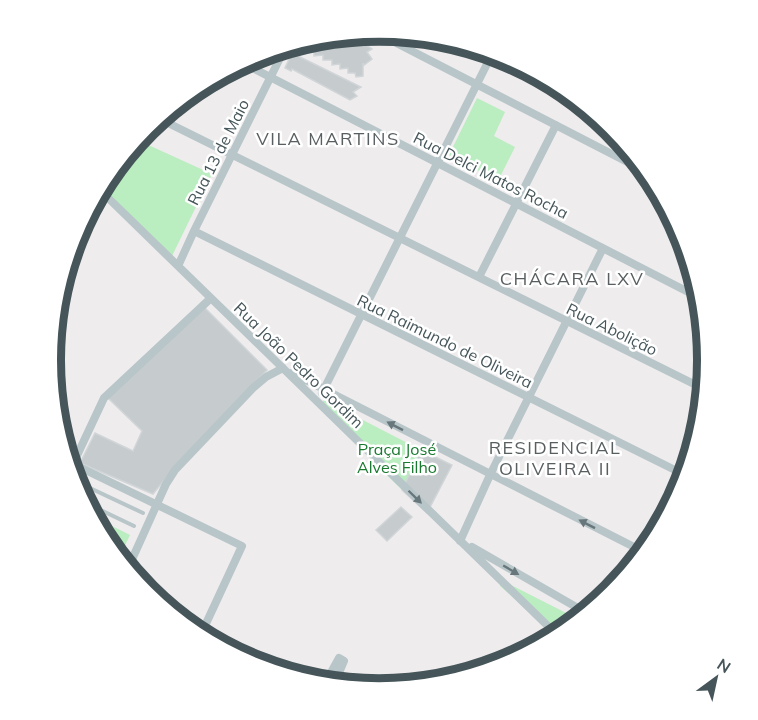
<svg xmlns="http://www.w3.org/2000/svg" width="758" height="720" viewBox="0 0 758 720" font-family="Mulish,sans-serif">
	<rect width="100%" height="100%" fill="#efeced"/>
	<path fill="#baedc0" d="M477,98L505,112L494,136L515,147L498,181L449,155Z
		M144,143L212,174L172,256L107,197Z
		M324,400L421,450L402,490L319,408Z
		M104,522L130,535L121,554L102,526Z
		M501,582H505L574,617L552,632L500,586Z"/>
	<path fill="#c6cbce" stroke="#d0d5d8" stroke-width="1.5" d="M350,37L353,41L357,39L372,49L367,52L372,59L364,65L363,63V76L356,77L355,73H348V68L340,69V64L332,65V60H323V55L314,56V49L308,50V46L320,43L321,46L328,45L330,41Z
		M292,53L361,87L353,92L357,96L350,100L292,69L291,71L285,68Z
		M205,308L267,370L174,468L153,494L80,463L95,433L133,451L142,431L108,398Z
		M421,450L452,465L427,513L402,490Z
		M401,507L412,517L387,541L376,530Z"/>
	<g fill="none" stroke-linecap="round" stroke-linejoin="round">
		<path stroke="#b8c5c9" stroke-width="4" d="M75,481L143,513
			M88,504L134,526"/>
		<path stroke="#b8c5c9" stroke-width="8" d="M375,32L637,167
			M243,63L694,295
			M160,119L702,388
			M103,193L553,631
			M194,231L685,475
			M178,266L194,231L284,50
			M479,277L556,125
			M292,373L640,550
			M322,393L492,54
			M71,463L242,546L203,630
			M73,464L104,398L211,298
			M460,541L490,475L603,248
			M472,547L583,611
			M129,566L166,484L175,470L253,388L266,377L283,368
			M328,678L339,658L344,661L336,680"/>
	</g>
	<defs><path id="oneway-solid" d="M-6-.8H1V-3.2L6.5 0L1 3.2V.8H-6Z" transform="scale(1.5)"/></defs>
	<g fill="#68777b">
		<use href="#oneway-solid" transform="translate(395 426) rotate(-153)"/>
		<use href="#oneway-solid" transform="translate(415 497) rotate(44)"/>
		<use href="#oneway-solid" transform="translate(587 524) rotate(-153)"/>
		<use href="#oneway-solid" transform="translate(511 570) rotate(30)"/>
	</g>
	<g text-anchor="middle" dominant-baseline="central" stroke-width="5" stroke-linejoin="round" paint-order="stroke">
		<g font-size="16" fill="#455559" stroke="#fff">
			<text transform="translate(218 152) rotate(-63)">Rua 13 de Maio</text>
			<text transform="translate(491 175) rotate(27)">Rua Delci Matos Rocha</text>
			<text transform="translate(612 329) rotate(26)">Rua Abolição</text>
			<text transform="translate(445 341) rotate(26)">Rua Raimundo de Oliveira</text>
			<text transform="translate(299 365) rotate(44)">Rua João Pedro Gordim</text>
		</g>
		<g font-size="16" fill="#18792f" stroke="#fff">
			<text x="397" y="449">Praça José<tspan x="397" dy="18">Alves Filho</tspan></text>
		</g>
		<g font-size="18" letter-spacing="1.5" fill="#595f61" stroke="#fff">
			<text x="328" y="138">VILA MARTINS</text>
			<text x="572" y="278">CHÁCARA LXV</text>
			<text x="555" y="447">RESIDENCIAL<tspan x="555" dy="21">OLIVEIRA II</tspan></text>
		</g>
	</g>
	<path d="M0 0H758V720H0ZM61 360a318 318 0 1 1 636 0a318 318 0 1 1-636 0Z" fill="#fff" fill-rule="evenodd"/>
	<path fill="none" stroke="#455559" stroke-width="8" d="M61 360a318 318 0 1 1 636 0a318 318 0 1 1-636 0Z"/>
	<g transform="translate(716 678) rotate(33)" stroke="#ffffff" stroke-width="4.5" paint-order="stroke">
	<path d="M0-4.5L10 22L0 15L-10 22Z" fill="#455559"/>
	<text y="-9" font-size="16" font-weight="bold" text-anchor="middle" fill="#455559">N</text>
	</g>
</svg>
